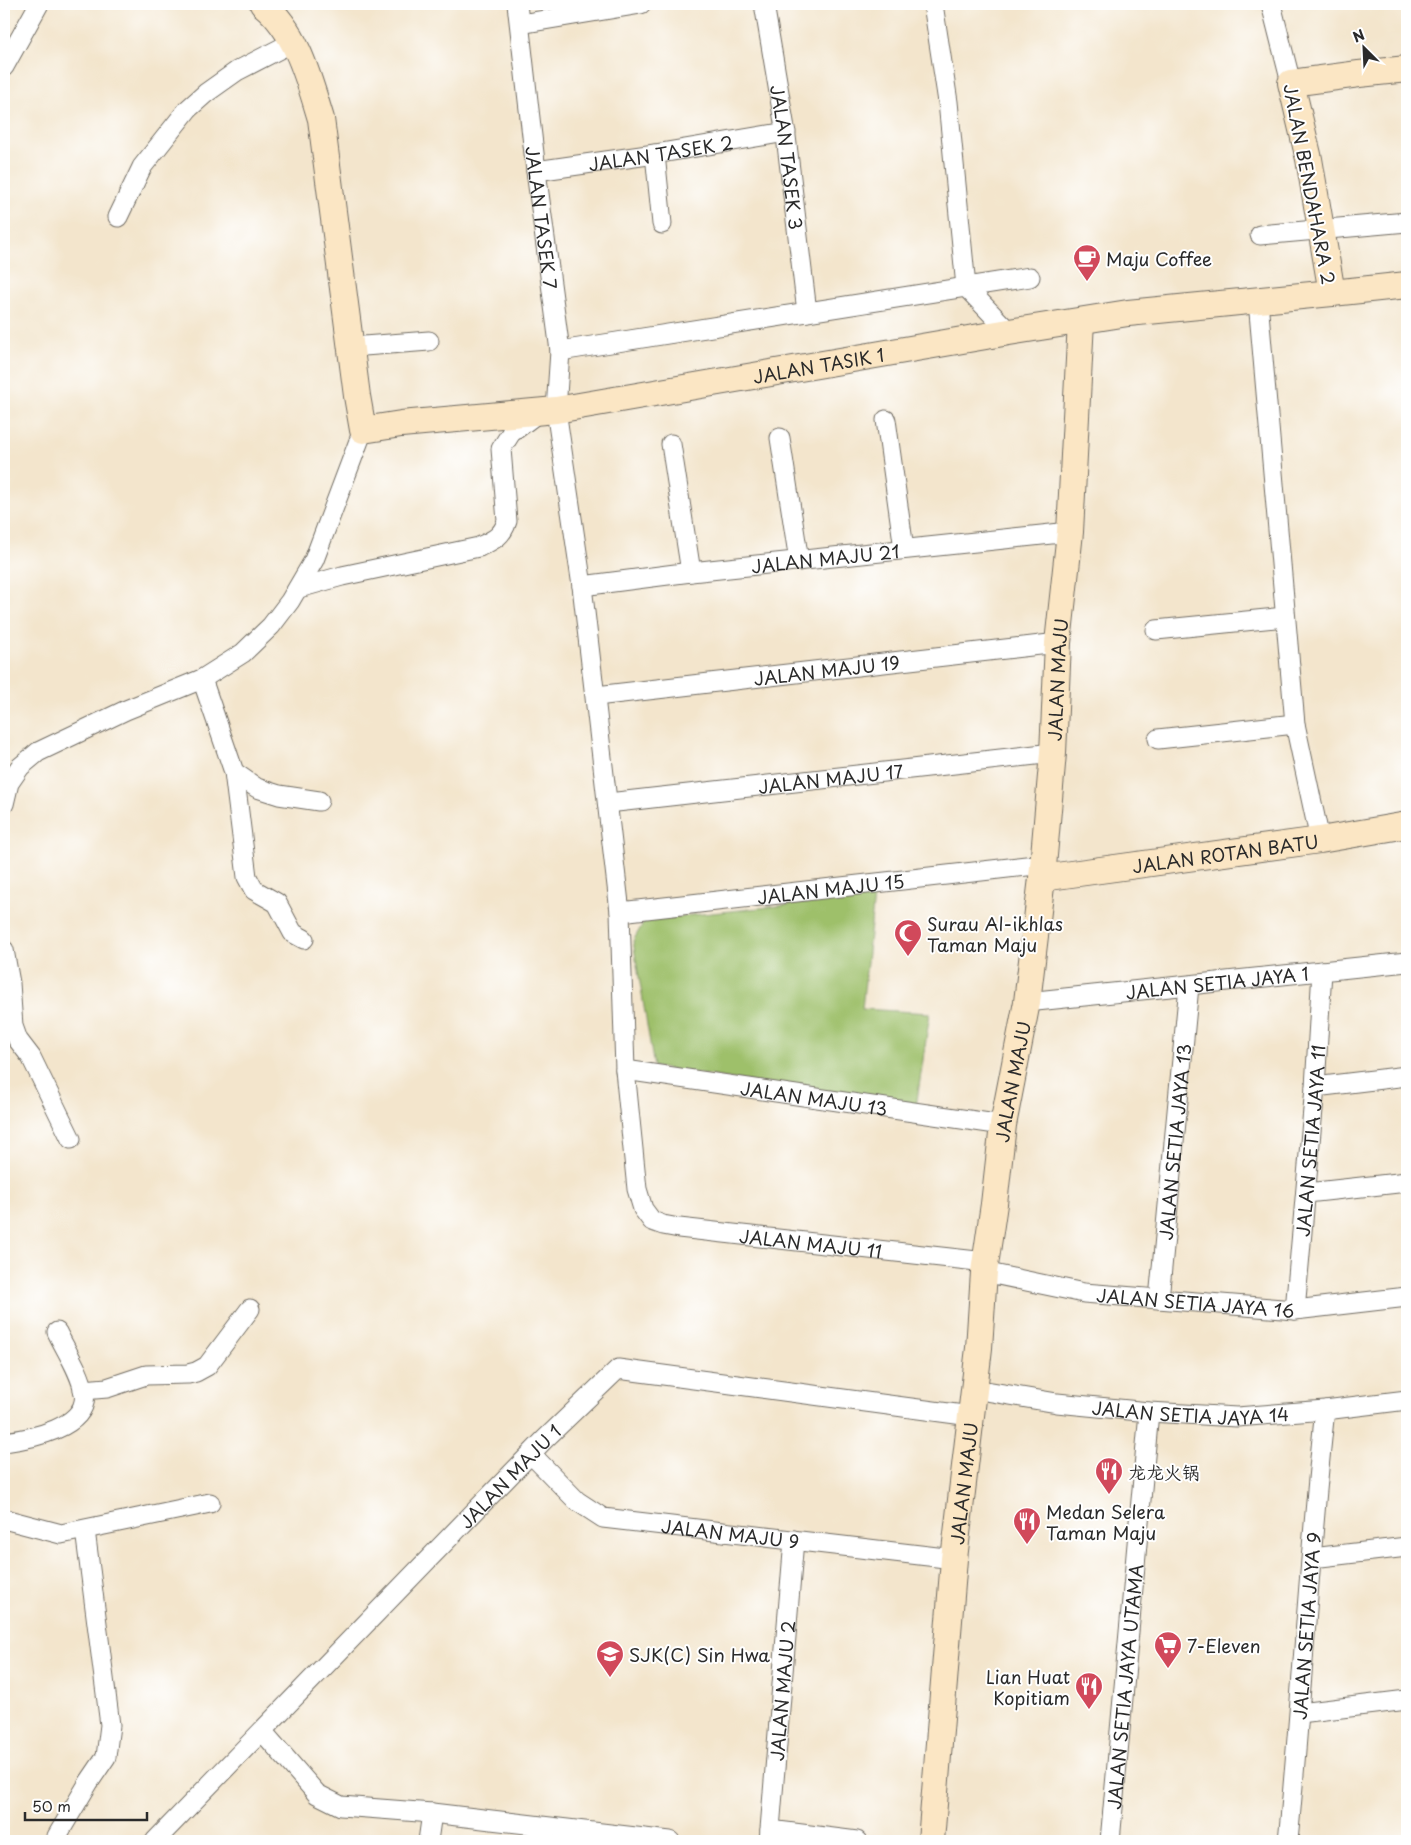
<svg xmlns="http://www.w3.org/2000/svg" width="1411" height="1845" viewBox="0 0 1411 1845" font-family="'Playpen Sans','LXGW WenKai TC',sans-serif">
	<rect width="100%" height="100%" fill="#fff"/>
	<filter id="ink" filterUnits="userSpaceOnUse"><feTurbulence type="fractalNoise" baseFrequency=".02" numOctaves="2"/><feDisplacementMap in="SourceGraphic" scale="10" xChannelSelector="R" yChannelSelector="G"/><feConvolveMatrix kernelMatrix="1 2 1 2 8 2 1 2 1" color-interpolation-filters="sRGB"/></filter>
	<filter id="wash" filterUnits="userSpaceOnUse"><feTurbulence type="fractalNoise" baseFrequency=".0096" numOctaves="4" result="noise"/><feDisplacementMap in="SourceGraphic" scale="20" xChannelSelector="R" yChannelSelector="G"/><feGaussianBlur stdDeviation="1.12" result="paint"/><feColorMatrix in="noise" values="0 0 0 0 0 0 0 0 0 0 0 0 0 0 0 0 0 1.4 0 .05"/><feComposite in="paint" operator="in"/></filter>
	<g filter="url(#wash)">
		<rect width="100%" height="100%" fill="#f3e5cc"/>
		<path fill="#9ec06a" stroke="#64764a" d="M874,896L862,1009L930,1013L916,1107L654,1067L633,941L645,920Z"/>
	</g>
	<g filter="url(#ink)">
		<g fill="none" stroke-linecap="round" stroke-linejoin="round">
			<g stroke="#716c63" stroke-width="21">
				<g id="street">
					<path id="s1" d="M517,4L536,171L560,351L556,410L582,586L620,912L625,1070L637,1189L643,1209L652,1221L663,1225L679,1228L986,1262"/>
					<path id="s2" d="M764,4L785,128L807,312"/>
					<path d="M933,4L948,102L966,287L1009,332"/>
					<path d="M1271,4L1291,83"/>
					<path d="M520,24L641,4"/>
					<path d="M4,67L39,4"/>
					<path d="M655,154L662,224"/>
					<path id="s3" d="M536,171L655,154L786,132"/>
					<path d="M118,217L142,167L188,109L206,93L237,71L293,42"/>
					<path d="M1260,235L1407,222"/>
					<path d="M1258,301L1295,724L1320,840"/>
					<path d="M351,347L429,341"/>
					<path d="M560,351L1030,277"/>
					<path d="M886,420L904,549"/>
					<path d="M780,438L799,561"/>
					<path d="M671,444L691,572"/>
					<path id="s4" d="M582,586L691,572L1070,532"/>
					<path d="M299,588L342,576L479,547C493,540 502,537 507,521L501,449L511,433L539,412"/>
					<path d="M1156,630L1285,617"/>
					<path d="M202,679L234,772L257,788L279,795L319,801"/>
					<path id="s5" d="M596,696L1058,643"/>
					<path d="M1158,739L1295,724"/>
					<path d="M234,772L247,877L254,890L277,903L293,933L304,939"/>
					<path id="s6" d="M608,803L1053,753"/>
					<path d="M4,804L9,783L20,767L38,752L126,710L202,679L243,653L271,626L290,601L314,560L363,430"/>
					<path id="s7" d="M620,912L1044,864"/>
					<path d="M4,950L10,983L13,1026L18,1040L31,1057L71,1139"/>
					<path id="s8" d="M1027,1002L1407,962"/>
					<path id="s9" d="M625,1070L1003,1125"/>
					<path d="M1315,1087L1407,1076"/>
					<path d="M1307,1193L1407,1182"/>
					<path id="s10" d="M984,1272L1084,1293L1295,1310L1407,1297"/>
					<path id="s11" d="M1159,1299L1189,986"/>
					<path id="s12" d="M1295,1310L1315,1087L1322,971"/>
					<path id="s13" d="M974,1389L1057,1403L1149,1412L1237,1417L1325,1410L1407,1400"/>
					<path d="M83,1390L107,1388L146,1375L188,1374L196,1372L207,1366L250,1309"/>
					<path d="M4,1442C28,1439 91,1428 84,1392C80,1371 66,1351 57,1332"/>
					<path id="s14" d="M531,1454L577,1501L603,1518L954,1559"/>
					<path d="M4,1519L61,1534L210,1503"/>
					<path d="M1312,1558L1407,1547"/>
					<path d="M1300,1713L1407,1700"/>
					<path d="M263,1732L317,1794L341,1806L432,1813L670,1841"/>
					<path d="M770,1830L857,1841"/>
					<path d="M57,1836L89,1782L106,1757L110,1725L85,1530"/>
					<path id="s15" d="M155,1841L545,1439L618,1369L971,1416"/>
					<path d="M428,1841L432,1813"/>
					<path id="s16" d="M769,1841L794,1540"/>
					<path id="s17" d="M1110,1841L1149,1412"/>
					<path id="s18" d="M1288,1841C1302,1697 1309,1553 1325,1410"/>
				</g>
			</g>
			<g stroke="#716c63" stroke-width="28">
				<g id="secondary">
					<path id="s19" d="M263,4C297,31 309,80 321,119L357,396L363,430L401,424L556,410L1009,332L1128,313L1332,293L1309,159L1291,83L1359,74L1407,69"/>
					<path d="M1332,293L1407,285"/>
					<path id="s20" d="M1042,878L1320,840L1407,825"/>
					<path id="s21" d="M931,1841L954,1559L979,1348L984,1272L994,1204L1003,1125L1027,1002L1042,878L1053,753L1058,643L1070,532L1081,321"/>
				</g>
			</g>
			<use href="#street" stroke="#fff" stroke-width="19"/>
			<use href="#secondary" stroke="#fbe6c4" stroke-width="26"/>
		</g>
	</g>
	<defs>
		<g id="cafe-pin" transform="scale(1.4375)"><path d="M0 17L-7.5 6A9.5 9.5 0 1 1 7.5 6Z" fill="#d1495b" stroke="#fff"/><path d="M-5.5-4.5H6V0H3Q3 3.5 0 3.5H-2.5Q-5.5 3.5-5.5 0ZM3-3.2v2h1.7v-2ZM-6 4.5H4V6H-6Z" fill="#fff"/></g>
		<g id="mosque-pin" transform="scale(1.4375)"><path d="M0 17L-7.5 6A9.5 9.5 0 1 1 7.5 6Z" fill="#d1495b" stroke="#fff"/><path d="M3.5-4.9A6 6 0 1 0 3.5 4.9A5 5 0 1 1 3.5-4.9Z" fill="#fff"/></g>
		<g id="restaurant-pin" transform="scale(1.4375)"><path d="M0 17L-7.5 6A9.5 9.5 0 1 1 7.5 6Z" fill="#d1495b" stroke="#fff"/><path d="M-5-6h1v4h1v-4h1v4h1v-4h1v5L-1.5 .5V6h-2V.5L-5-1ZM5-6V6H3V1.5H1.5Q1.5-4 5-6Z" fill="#fff"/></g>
		<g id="supermarket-pin" transform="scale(1.4375)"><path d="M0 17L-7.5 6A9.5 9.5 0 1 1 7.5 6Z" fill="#d1495b" stroke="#fff"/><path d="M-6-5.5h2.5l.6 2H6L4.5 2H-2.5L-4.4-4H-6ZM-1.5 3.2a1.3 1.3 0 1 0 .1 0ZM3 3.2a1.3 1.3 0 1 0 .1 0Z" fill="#fff"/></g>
		<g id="school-pin" transform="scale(1.4375)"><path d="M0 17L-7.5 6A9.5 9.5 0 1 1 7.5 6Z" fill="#d1495b" stroke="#fff"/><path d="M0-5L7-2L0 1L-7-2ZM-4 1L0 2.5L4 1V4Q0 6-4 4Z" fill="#fff"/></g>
	</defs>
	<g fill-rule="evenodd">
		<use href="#cafe-pin" x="1087" y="258"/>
		<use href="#mosque-pin" x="908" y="933"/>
		<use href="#restaurant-pin" x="1109" y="1471"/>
		<use href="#restaurant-pin" x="1027" y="1521"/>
		<use href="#supermarket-pin" x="1168" y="1645"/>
		<use href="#school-pin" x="610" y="1654"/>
		<use href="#restaurant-pin" x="1089" y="1686"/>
	</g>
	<g text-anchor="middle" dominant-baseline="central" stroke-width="4" stroke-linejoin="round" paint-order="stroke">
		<g font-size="18" fill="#2b2b2b" stroke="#fff">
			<text stroke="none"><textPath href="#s3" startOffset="126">JALAN TASEK 2</textPath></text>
			<text stroke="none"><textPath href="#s2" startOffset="155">JALAN TASEK 3</textPath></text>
			<text transform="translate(1310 184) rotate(79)">JALAN BENDAHARA 2</text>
			<text stroke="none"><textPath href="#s1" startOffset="215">JALAN TASEK 7</textPath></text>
			<text stroke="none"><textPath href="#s19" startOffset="905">JALAN TASIK 1</textPath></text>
			<text stroke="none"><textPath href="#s4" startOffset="245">JALAN MAJU 21</textPath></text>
			<text stroke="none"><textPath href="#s5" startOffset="232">JALAN MAJU 19</textPath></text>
			<text stroke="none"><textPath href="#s21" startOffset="1169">JALAN MAJU</textPath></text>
			<text stroke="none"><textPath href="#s6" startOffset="224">JALAN MAJU 17</textPath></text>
			<text stroke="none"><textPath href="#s20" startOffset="185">JALAN ROTAN BATU</textPath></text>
			<text stroke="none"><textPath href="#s7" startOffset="212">JALAN MAJU 15</textPath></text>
			<text stroke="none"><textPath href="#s8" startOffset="191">JALAN SETIA JAYA 1</textPath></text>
			<text stroke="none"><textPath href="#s21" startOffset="764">JALAN MAJU</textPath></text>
			<text stroke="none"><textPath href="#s9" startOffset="191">JALAN MAJU 13</textPath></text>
			<text stroke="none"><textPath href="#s12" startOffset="170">JALAN SETIA JAYA 11</textPath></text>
			<text stroke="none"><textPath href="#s11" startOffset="158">JALAN SETIA JAYA 13</textPath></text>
			<text stroke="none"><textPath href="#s1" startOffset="1389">JALAN MAJU 11</textPath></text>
			<text stroke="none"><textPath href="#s10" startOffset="214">JALAN SETIA JAYA 16</textPath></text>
			<text stroke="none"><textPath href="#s13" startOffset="218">JALAN SETIA JAYA 14</textPath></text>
			<text stroke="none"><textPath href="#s15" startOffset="509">JALAN MAJU 1</textPath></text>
			<text stroke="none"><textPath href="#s21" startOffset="359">JALAN MAJU</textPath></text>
			<text stroke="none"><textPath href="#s14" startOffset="225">JALAN MAJU 9</textPath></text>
			<text stroke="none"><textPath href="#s18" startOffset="216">JALAN SETIA JAYA 9</textPath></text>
			<text stroke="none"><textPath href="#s17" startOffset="155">JALAN SETIA JAYA UTAMA</textPath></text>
			<text stroke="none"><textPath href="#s16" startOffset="151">JALAN MAJU 2</textPath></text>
		</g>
		<g font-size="18" fill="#2b2b2b" stroke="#fff" text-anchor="start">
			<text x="1106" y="258">Maju Coffee</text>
			<text x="927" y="923">Surau Al-ikhlas<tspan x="927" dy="21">Taman Maju</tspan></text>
			<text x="1128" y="1471">龙龙火锅</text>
			<text x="1046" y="1511">Medan Selera<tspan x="1046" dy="21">Taman Maju</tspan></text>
			<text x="1187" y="1645">7-Eleven</text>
			<text x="629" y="1654">SJK(C) Sin Hwa</text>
			<text x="1070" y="1676" text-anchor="end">Lian Huat<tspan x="1070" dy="21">Kopitiam</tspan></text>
		</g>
	</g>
	<rect width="1411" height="1845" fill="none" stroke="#fff" stroke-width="20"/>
	<g transform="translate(1364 48) rotate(336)" stroke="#ffffff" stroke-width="4" paint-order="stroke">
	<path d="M0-4L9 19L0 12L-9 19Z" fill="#2b2b2b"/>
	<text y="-8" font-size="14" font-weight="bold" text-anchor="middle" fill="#2b2b2b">N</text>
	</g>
	<path d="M25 1812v8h122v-8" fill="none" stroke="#2b2b2b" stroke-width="2.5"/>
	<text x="32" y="1812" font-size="15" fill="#2b2b2b" stroke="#ffffff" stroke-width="4" paint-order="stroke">50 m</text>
</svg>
